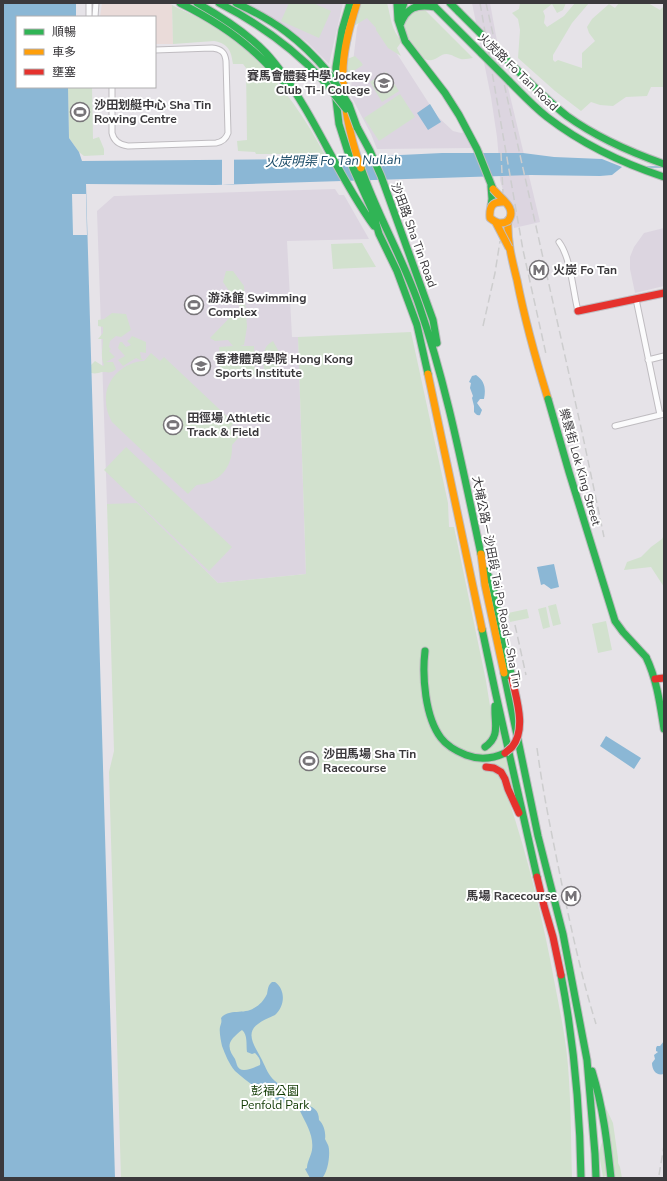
<svg xmlns="http://www.w3.org/2000/svg" width="667" height="1181" viewBox="0 0 667 1181" font-family="'Nunito Sans','Noto Sans TC',sans-serif">
	<rect width="100%" height="100%" fill="#e6e3e8"/>
	<path fill="#eadbd9" d="M102,3H167L172,5L173,44H155V17H100Z"/>
	<path fill="#dcd5e0" d="M238,3H343L329,64L307,42L273,19Z
		M472,3H490L497,41L540,222L514,228L500,180L499,160L497,137L491,97Z
		M362,12L380,31L394,49L437,116L453,131L461,133L470,131L473,148L377,149L371,134L351,96L352,71L357,28Z
		M335,189L339,195H344L369,239L287,241L292,337H298L306,574L218,583L137,504H107L97,211L114,196H117Z
		M664,228V286L635,293L630,269V257L634,247L644,233Z"/>
	<path fill="#d2e1ce" d="M289,3H313L331,11L319,38L281,21Z
		M360,3H387C391,17 391,31 402,41L397,48L401,56L388,48L376,30V28L367,18L354,26Z
		M520,3H566L563,10L557,13L552,4L543,11L545,16L544,23L547,27L564,16L575,3H589L572,23L553,55V60L555,62L558,60L582,68V53L595,41L589,33L587,27L592,19L609,4L615,8L619,3H648L660,10L664,6V87H651L647,96L626,97L613,106L600,105L591,102L581,111L555,91L518,58L520,30L518,19L512,13L519,9Z
		M172,5C187,13 204,19 219,29C266,61 300,107 326,157L283,159L281,154H256L255,152L238,151L237,141L247,140L246,68L243,64H233C231,51 229,44 214,41L173,44Z
		M416,9H424L473,58C470,58 464,60 461,59C456,58 452,54 446,54C441,54 437,59 432,60C419,63 406,37 402,27L407,16Z
		M355,56L361,62L363,65L346,76L345,73L348,68L347,59Z
		M386,72L399,91L382,102L370,82Z
		M68,87H92L93,139L99,137L104,149V155L84,156L79,152L69,138Z
		M400,94L415,117L379,141L364,118Z
		M362,243L376,267L333,269L331,244Z
		M226,271H233L244,286L247,327L244,345L240,346H254L255,375L220,377L219,347L233,346L228,340L215,341L210,338L240,307L223,282Z
		M112,313L126,314L131,330L121,337L116,336L110,341L109,347L111,349L109,351L115,357L106,362H113L116,369C111,374 108,372 102,372C98,373 96,374 91,373L90,366L95,361L103,366L104,365C100,356 103,348 103,339H98L103,333V327L98,326V320L104,319Z
		M411,332L448,503L449,527H454L486,681L493,725H498L512,787L505,789C527,853 543,919 555,985C560,1011 566,1040 568,1066C571,1103 571,1141 572,1178H121L109,772L114,751L107,504L137,503L218,583L306,574L298,337Z
		M132,336L146,342V353L140,352L141,358L143,360H140L136,358L123,366L118,360L125,356L118,348L120,342H122L126,347L131,345L127,341L130,339Z
		M273,341L278,350L279,371L274,375L265,374C263,362 260,348 273,341Z
		M151,353L160,361L164,357L234,423L229,428L239,437L232,445C233,461 225,476 210,482C206,484 201,484 197,485C194,487 191,491 188,494L112,422C109,416 106,409 106,402C104,380 123,362 144,361Z
		M126,447L232,547L209,571L104,470Z
		M664,535V587L651,567L624,570L627,562L641,557L651,547L662,539Z
		M556,604L561,624L553,626L548,606Z
		M546,607L550,627L543,629L538,609Z
		M527,609L529,618L510,622L508,613Z
		M606,621L612,650L598,653L592,624Z
		M605,1106L613,1123L618,1158V1163L620,1167L622,1178H612L611,1174L603,1177C601,1163 595,1147 607,1136Z"/>
	<path fill="#8bb7d5" fill-rule="evenodd" d="M3,3H76V17H17V87H68L69,138L79,152L82,161L318,159L442,153H523L554,157L602,159L622,167L612,175L600,176L531,175L215,185L86,184L115,1178H3Z
		M430,104L441,122L428,130L417,113Z
		M476,375C485,381 486,389 484,399H480L477,403L482,410L480,415C477,416 476,414 474,412V406L472,398L473,396L470,388L471,383L469,382L472,376Z
		M554,564L559,587L551,589L544,584L541,585L537,567Z
		M606,736L641,758L634,769L600,746Z
		M272,982H275C286,990 285,1006 275,1015C269,1018 263,1020 258,1024C244,1034 256,1048 262,1060C266,1068 268,1075 275,1081C281,1087 291,1089 293,1098L285,1103C270,1098 247,1082 235,1071C229,1064 225,1054 222,1046C221,1041 219,1032 220,1027C221,1023 222,1022 221,1018C229,1008 244,1015 254,1008C260,1005 264,1000 267,994C268,989 268,985 272,982ZM242,1030C248,1035 246,1045 247,1052L252,1054L255,1053C259,1057 261,1060 260,1065C255,1067 249,1070 244,1070C237,1070 237,1064 235,1059C231,1053 226,1046 233,1038C235,1036 239,1032 242,1030Z
		M664,1041V1074C656,1076 652,1070 652,1063L655,1059L654,1055L658,1052L656,1051V1048L657,1046H660Z
		M304,1105C313,1106 319,1110 319,1120C324,1124 326,1134 325,1139C326,1141 327,1143 328,1145C331,1152 328,1173 322,1178H310L305,1169L307,1168C307,1162 311,1156 312,1150C314,1135 306,1124 300,1111V1109Z"/>
	<path fill="#e6e3e8" d="M222,158H234V184L222,185Z
		M72,194H86L87,235H73Z"/>
	<g fill="none" stroke-linecap="round" stroke-linejoin="round">
		<path stroke="#8bb7d5" stroke-width="1.5" d="M644,167H664"/>
		<g stroke="#bfbcc0" stroke-width="7">
			<path id="street" d="M89,17V3
				M95,17L96,3
				M112,87V133C114,142 120,145 128,146L216,143C222,142 226,139 228,133L226,61C225,52 221,49 212,48L155,50
				M559,242C571,258 573,292 578,311
				M636,299L660,415
				M648,360L664,356
				M615,426L664,414"/>
		</g>
		<g stroke="#bfbcc0" stroke-width="9">
			<path id="fast" d="M180,3C206,16 231,31 252,50C264,60 274,72 285,83
				M197,3C222,17 246,32 266,53C281,69 293,88 305,108C328,147 347,189 374,226
				M219,3C258,23 292,47 322,79
				M236,3C275,21 300,39 328,72
				M350,3L342,30L336,67L335,91L339,124L353,168L372,210L379,234L397,271L417,325L428,374
				M397,3L398,20L405,41L445,93L459,115L477,149L493,189
				M431,3L482,54
				M450,3L459,12
				M399,18L404,3
				M400,25C407,7 416,4 435,7
				M517,70C533,86 549,102 567,116C596,137 630,152 664,164
				M509,81C521,93 533,106 547,117C582,144 622,163 664,177
				M357,127L370,151L381,176L433,320L437,343
				M361,168C377,215 403,258 419,305C447,386 463,471 481,554
				M491,186L492,199L491,206
				M486,571L492,583L512,678
				M482,629L496,695L537,877
				M425,651C422,676 425,717 441,738C447,746 456,751 466,755C479,760 492,759 505,753
				M646,657C657,680 660,704 664,729
				M504,673L538,836L563,934L587,1060L595,1154L596,1178
				M485,747C501,736 494,723 495,706
				M561,975C574,1042 580,1110 581,1178
				M592,1071C603,1107 607,1141 611,1178"/>
		</g>
		<g stroke="#bfbcc0" stroke-width="9">
			<path id="slow" d="M357,3C350,25 343,49 343,72C343,106 350,137 361,168
				M508,220C507,241 512,260 517,280C525,321 536,360 548,399
				M428,374L482,629
				M481,554L485,585L504,673"/>
		</g>
		<g stroke="#bfbcc0" stroke-width="9">
			<path id="jam" d="M578,311L664,293
				M655,679L664,678
				M486,767L494,768L501,772L505,779L508,789L519,813
				M537,877L544,906L553,937L561,975"/>
		</g>
		<use href="#street" stroke="#fbfbfc" stroke-width="5"/>
		<use href="#fast" stroke="#30b455" stroke-width="7"/>
		<use href="#slow" stroke="#ff9f0a" stroke-width="7"/>
		<use href="#jam" stroke="#e5322d" stroke-width="7"/>
		<path stroke="#cdcdce" stroke-width="1.5" stroke-dasharray="8 4" stroke-linecap="butt" d="M480,3L523,250L546,354
			M486,3L582,432L604,537
			M501,153L503,193
			M483,326L495,273L500,241
			M515,625L526,675
			M537,748C543,794 553,840 562,885C572,932 582,979 596,1024
			M659,1175L664,1146"/>
		<g stroke="#bfbcc0" stroke-width="9" stroke-linecap="butt">
			<path id="fast-bridge" d="M459,12L517,70
				M482,54L509,81
				M328,72L349,105L357,127
				M322,79L346,109
				M548,399L569,472L615,621L623,632L646,657"/>
		</g>
		<g stroke="#bfbcc0" stroke-width="9" stroke-linecap="butt">
			<path id="slow-bridge" d="M493,189C500,198 518,208 508,221C501,225 496,223 490,218C489,207 492,201 504,202
				M496,223L509,248"/>
		</g>
		<g stroke="#bfbcc0" stroke-width="9" stroke-linecap="butt">
			<path id="jam-bridge" d="M505,753C507,751 510,749 512,747C527,729 516,698 512,678"/>
		</g>
		<use href="#fast-bridge" stroke="#30b455" stroke-width="7"/>
		<use href="#slow-bridge" stroke="#ff9f0a" stroke-width="7"/>
		<use href="#jam-bridge" stroke="#e5322d" stroke-width="7"/>
	</g>
	<defs>
		<g id="school-ring" transform="scale(1)"><circle r="9.5" fill="#fff" stroke="#777478" stroke-width="1.5"/><path d="M0-5L7-2L0 1L-7-2ZM-4 1L0 2.5L4 1V4Q0 6-4 4Z" fill="#777478"/></g>
		<g id="stadium-ring" transform="scale(1)"><circle r="9.5" fill="#fff" stroke="#777478" stroke-width="1.5"/><path d="M0-5a6.5 5 0 1 0 0 10a6.5 5 0 1 0 0-10ZM-3.5-1.8h7v3.6h-7Z" fill="#777478"/></g>
		<g id="metro-ring" transform="scale(1)"><circle r="9.5" fill="#fff" stroke="#777478" stroke-width="1.5"/><path d="M-5.5 5V-5H-3L0 0L3-5H5.5V5H3V-.5L0 4L-3-.5V5Z" fill="#777478"/></g>
		<g id="university-ring" transform="scale(1)"><circle r="9.5" fill="#fff" stroke="#777478" stroke-width="1.5"/><path d="M0-5L7-2L0 1L-7-2ZM-4 1L0 2.5L4 1V4Q0 6-4 4Z" fill="#777478"/></g>
	</defs>
	<g fill-rule="evenodd">
		<use href="#school-ring" x="384" y="83"/>
		<use href="#stadium-ring" x="80" y="112"/>
		<use href="#metro-ring" x="539" y="270"/>
		<use href="#stadium-ring" x="194" y="305"/>
		<use href="#university-ring" x="201" y="366"/>
		<use href="#stadium-ring" x="173" y="425"/>
		<use href="#stadium-ring" x="309" y="761"/>
		<use href="#metro-ring" x="571" y="896"/>
	</g>
	<g text-anchor="middle" dominant-baseline="central" stroke-width="4" stroke-linejoin="round" paint-order="stroke">
		<g font-size="12" fill="#3b393c" stroke="#fff">
			<text transform="translate(518 72) rotate(44)">火炭路 Fo Tan Road</text>
			<text transform="translate(414 235) rotate(70)">沙田路 Sha Tin Road</text>
			<text transform="translate(580 467) rotate(74)">樂景街 Lok King Street</text>
			<text transform="translate(497 582) rotate(79)">大埔公路－沙田段 Tai Po Road – Sha Tin</text>
		</g>
		<g font-size="12" font-weight="bold" fill="#3b393c" stroke="#fff" text-anchor="start">
			<text x="370" y="76" text-anchor="end">賽馬會體藝中學 Jockey<tspan x="370" dy="14">Club Ti-I College</tspan></text>
			<text x="94" y="105">沙田划艇中心 Sha Tin<tspan x="94" dy="14">Rowing Centre</tspan></text>
			<text x="553" y="270">火炭 Fo Tan</text>
			<text x="208" y="298">游泳館 Swimming<tspan x="208" dy="14">Complex</tspan></text>
			<text x="215" y="359">香港體育學院 Hong Kong<tspan x="215" dy="14">Sports Institute</tspan></text>
			<text x="187" y="418">田徑場 Athletic<tspan x="187" dy="14">Track &amp; Field</tspan></text>
			<text x="323" y="754">沙田馬場 Sha Tin<tspan x="323" dy="14">Racecourse</tspan></text>
			<text x="557" y="896" text-anchor="end">馬場 Racecourse</text>
		</g>
		<g font-size="12" fill="#0f3800" stroke="#fff">
			<text x="275" y="1091">彭福公園<tspan x="275" dy="14">Penfold Park</tspan></text>
		</g>
		<g font-size="13" font-style="italic" fill="#154764" stroke="#fff">
			<text transform="translate(333 161) rotate(-1)">火炭明渠 Fo Tan Nullah</text>
		</g>
	</g>
	<rect width="667" height="1181" fill="none" stroke="#3b393c" stroke-width="8"/>
	<rect x="16" y="16" width="140" height="72" fill="#ffffff" stroke="#b1b0b1"/>
	<rect x="24" y="29" width="20" height="6" fill="#30b455" stroke="#b1b0b1"/>
	<text x="52" y="36" font-size="12" fill="#3b393c">順暢</text>
	<rect x="24" y="49" width="20" height="6" fill="#ff9f0a" stroke="#b1b0b1"/>
	<text x="52" y="56" font-size="12" fill="#3b393c">車多</text>
	<rect x="24" y="69" width="20" height="6" fill="#e5322d" stroke="#b1b0b1"/>
	<text x="52" y="76" font-size="12" fill="#3b393c">壅塞</text>
</svg>
